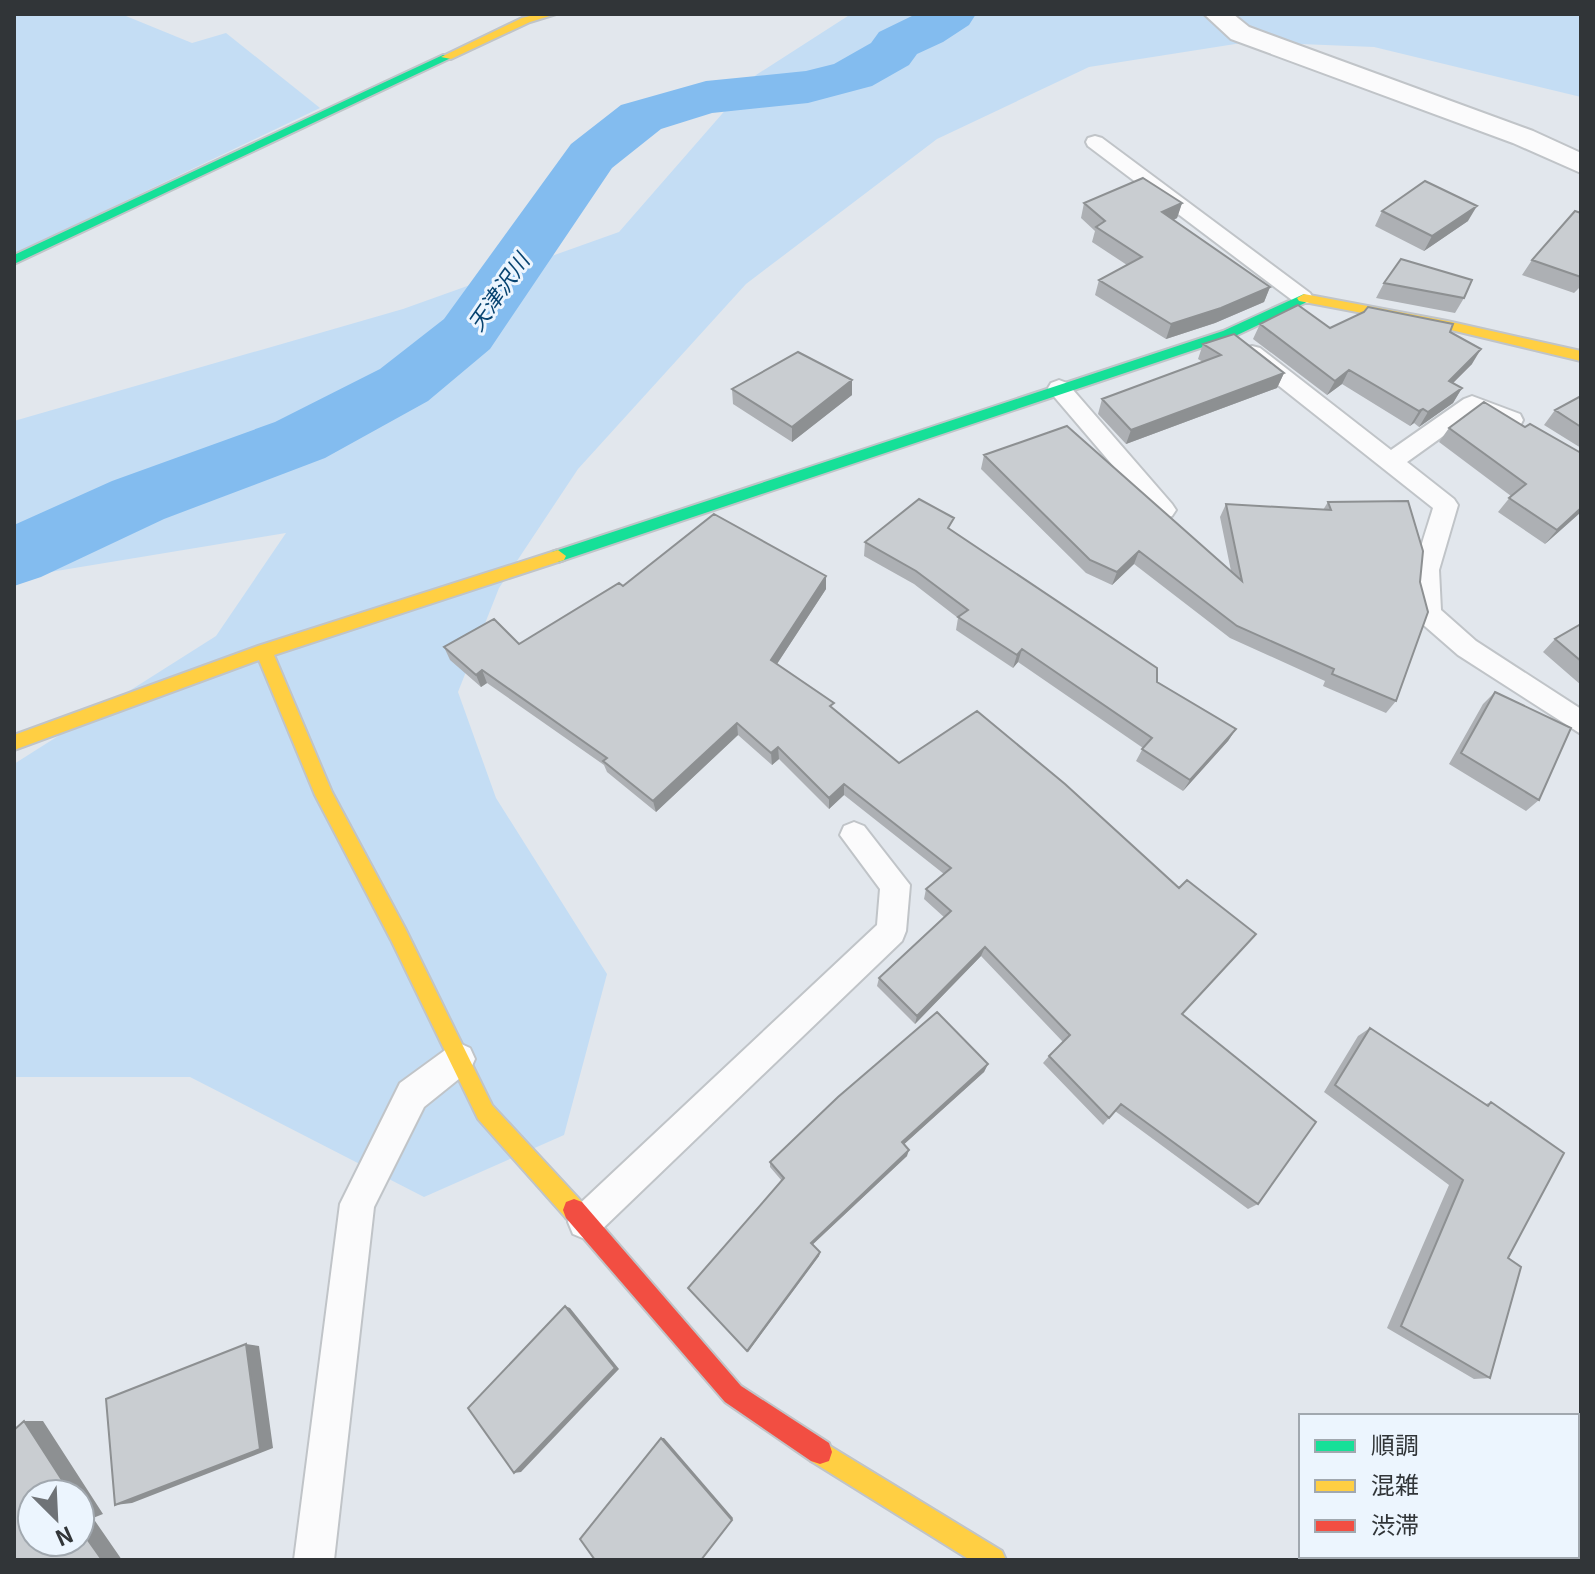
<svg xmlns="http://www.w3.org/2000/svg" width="1595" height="1574" viewBox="0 0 1595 1574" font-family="Georgia,'Noto Sans JP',serif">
	<rect width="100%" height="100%" fill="#e2e7ed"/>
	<path fill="#c4ddf4" d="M14,14H121L192,43L226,33L320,108L14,254Z
		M851,14H1581V97L1374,47L1248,42L1089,67L937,139L746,284L578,469L499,588L458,692L496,798L607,974L564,1135L424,1197L190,1077H14V764L216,636L286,533L14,578V421L403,309L619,232L756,75Z"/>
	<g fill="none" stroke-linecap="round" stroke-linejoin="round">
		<path fill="#83bcef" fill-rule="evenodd" d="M916,14H976L969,25L943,42L917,54L909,65L872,86L808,103L712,113L661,129L612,168L490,349L428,401L325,458L164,519L41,577L14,586V525L112,481L275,422L380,369L444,319L571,144L621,105L706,81L806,71L834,64L871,43L879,32Z"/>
		<g stroke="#c0c4c8" stroke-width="4">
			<path id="lane" d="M1095,136L1102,138L1310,293L1313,298L1310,303H1296L1088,146L1086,142L1088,138Z
				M1252,346L1260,348L1391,450L1464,399L1472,396L1520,414L1523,420L1520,426L1512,428L1474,414L1407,462L1454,499L1458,505L1439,570L1441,610L1476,641L1581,709V734L1458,655L1419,621C1403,590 1424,539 1433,508L1244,358L1241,353L1244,348Z
				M1059,380L1067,383L1172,504L1176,510L1172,516L1164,519L1156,516L1051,393L1048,388L1051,383Z
				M854,822L864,826L910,885L906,931L902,941L597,1234L585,1239L573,1234L568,1222L573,1210L877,925L880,889L840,835L844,826Z
				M459,1043L470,1048L475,1059L470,1070L424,1107L374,1207L334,1560H294L340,1204L400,1083L448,1048Z"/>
		</g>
		<g stroke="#c0c4c8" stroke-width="4">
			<path id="street" d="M1204,14H1233L1249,27L1533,131L1581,153V173L1513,143L1231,39Z"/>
		</g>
		<g stroke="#c0c4c8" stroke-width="4">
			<path id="fast" d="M443,55L453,57L14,264V255Z
				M1304,294L1311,298L1309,301L1233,337L558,562L550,556L552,552L1223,331Z"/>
		</g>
		<g stroke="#c0c4c8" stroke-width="4">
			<path id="slow" d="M538,14H556L530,22L451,59L441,57L522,18Z
				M1304,294L1447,321L1581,351V361L1447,329L1299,301L1297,298Z
				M558,550L566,556L564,560L274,655L332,792L405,928L492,1105L582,1202L585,1210L582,1218L574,1221L566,1218L478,1119L391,940L315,795L259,660L14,750V735L258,646Z
				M820,1440L1002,1551L1006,1560H970L811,1461L808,1452L811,1443Z"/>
		</g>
		<g stroke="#c0c4c8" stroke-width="4">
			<path id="jam" d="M574,1199L582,1202L741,1386L829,1443L832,1452L829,1461L820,1464L811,1461L725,1402L566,1218L563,1210L566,1202Z"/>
		</g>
		<use href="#lane" fill="#fbfbfc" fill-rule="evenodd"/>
		<use href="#street" fill="#fbfbfc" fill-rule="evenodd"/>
		<use href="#fast" fill="#16e098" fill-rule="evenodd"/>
		<use href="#slow" fill="#ffcf43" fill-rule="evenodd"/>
		<use href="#jam" fill="#f24e42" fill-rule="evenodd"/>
	</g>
	<path fill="#adb0b4" d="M1084,203H1182L1177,218L1174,220L1270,287L1264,302L1215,323L1166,339L1095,295L1099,280L1127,265L1092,242L1095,231L1081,218Z
		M1382,211L1468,221L1424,251L1375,226Z
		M1581,213V286L1574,293L1522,275L1532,260Z
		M1384,283L1464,298L1455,313L1376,298Z
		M1260,324L1330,328L1472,364L1453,383L1462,388L1453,403L1419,427L1414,423L1410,426L1342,384L1327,395L1253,339Z
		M1203,344L1284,373L1277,388L1126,444L1098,414L1102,399L1203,362L1198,359Z
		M732,389L852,395L792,442L733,404Z
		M1581,396V448L1544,425L1555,410Z
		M1525,427L1581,512L1545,544L1498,512L1511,496L1439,442L1449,428Z
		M984,455L1231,571L1220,517L1226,504L1323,510L1328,502L1396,701L1386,713L1323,686L1325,681L1230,638L1134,564L1112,585L1086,573L981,469Z
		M952,530L1157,682L1236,729L1228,741L1183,791L1136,761L1143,748L1018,662L1013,668L956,630L958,618L914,584L864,556L865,542Z
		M623,586L826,589L777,664L834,709L1182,1014L1258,1204L1248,1209L1115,1111L1103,1125L1043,1063L1049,1056L1063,1042L981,956L915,1024L877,986L879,978L945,918L924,899L926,889L944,874L844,795L829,809L779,759L772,765L738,735L656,812L607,772L604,765L487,683L481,687L450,660L444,647L519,644Z
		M1581,624V685L1543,652L1555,639Z
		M1495,692L1539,800L1526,811L1449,764L1483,704Z
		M1370,1028L1486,1104L1491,1102L1508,1258L1490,1378L1474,1379L1387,1328L1449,1185L1324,1092L1358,1036Z
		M988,1064L984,1072L904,1144L907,1156L812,1245L820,1252L819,1256L748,1352L688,1288L782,1181L770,1167V1162Z"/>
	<path fill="#8d9092" d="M1182,203L1177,218L1158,227L1162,212Z
		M1477,206L1468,221L1424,251L1432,236Z
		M1270,287L1264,302L1215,323L1166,339L1171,324Z
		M1481,349L1472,364L1440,396L1449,381Z
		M1349,370L1342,384L1327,395L1335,381Z
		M1284,373L1277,388L1126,444L1131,430Z
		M852,380V395L792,442V427Z
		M1462,388L1453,403L1419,427L1428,412Z
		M1423,409L1414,423L1410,426L1419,411Z
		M1581,508V512L1545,544L1557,530Z
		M1139,551L1134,564L1112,585L1117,572Z
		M826,576V589L771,673V660Z
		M1022,649L1018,662L1013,668L1017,655Z
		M482,670L487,683L481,687L476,675Z
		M737,723L738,735L656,812L653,801Z
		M1236,729L1228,741L1183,791L1190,780Z
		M778,747L779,759L772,765L771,753Z
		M844,784V795L829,809V798Z
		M985,947L981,956L915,1024L917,1016Z
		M988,1064L984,1072L900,1148L902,1142Z
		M909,1150L907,1156L810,1247L811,1243Z
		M820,1252L819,1256L748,1352L747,1351Z
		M565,1306L570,1308L619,1369L521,1472L514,1473Z
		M246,1344L259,1346L273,1448L132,1503L115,1505Z
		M24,1421H43L103,1514L93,1518L122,1560H102L80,1529V1494H71Z
		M661,1438H664L733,1518L732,1520Z"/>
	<path fill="#c9cdd1" stroke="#8d9092" stroke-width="2" d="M1143,178L1182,203L1162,212L1270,287L1221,308L1171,324L1099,280L1142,257L1096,227L1105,221L1084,203Z
		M1425,181L1477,206L1432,236L1382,211Z
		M1575,211L1581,213V277L1532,260Z
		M1401,259L1472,280L1464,298L1384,283Z
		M1298,305L1330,328L1364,312L1368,307L1453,324L1450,332L1481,349L1449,381L1462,388L1428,412L1423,409L1419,411L1349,370L1335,381L1260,324Z
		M1234,334L1284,373L1131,430L1102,399L1221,355L1203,344Z
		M798,352L852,380L792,427L732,389Z
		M1581,396V427L1555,410Z
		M1484,402L1525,427L1530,424L1581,453V508L1557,530L1509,498L1526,484L1449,428Z
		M1067,426L1242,581L1226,504L1331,510L1328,502L1408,501L1423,551L1420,582L1428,612L1396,701L1332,674L1334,669L1237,626L1139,551L1117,572L1090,560L984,455Z
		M919,499L954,518L948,528L1157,668V682L1236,729L1190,780L1142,749L1152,738L1022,649L1017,655L958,617L968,610L916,571L865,542Z
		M714,514L826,576L771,660L834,703L830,706L899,763L977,711L1065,784L1179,888L1187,880L1256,934L1182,1014L1316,1122L1258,1204L1121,1104L1109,1118L1049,1056L1070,1035L985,947L917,1016L879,978L951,911L926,889L951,868L844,784L829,798L778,747L771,753L737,723L653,801L603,761L607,758L482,670L476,675L444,647L494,619L519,644L619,583L623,586Z
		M1581,624V661L1555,639Z
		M1495,692L1571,728L1539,800L1461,753Z
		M937,1012L988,1064L902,1142L909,1150L811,1243L820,1252L747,1351L688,1288L784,1178L770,1162L838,1097Z
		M1370,1028L1488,1106L1491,1102L1564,1153L1508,1258L1521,1267L1490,1378L1401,1326L1463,1180L1335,1085Z
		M565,1306L615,1368L514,1473L468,1408Z
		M246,1344L260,1449L115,1505L106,1399Z
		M24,1421L71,1494H32V1542H80V1529L102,1560H14V1430Z
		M661,1438L732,1520L701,1560H595L580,1539Z
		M80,1509L85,1517L80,1519Z"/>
	<g text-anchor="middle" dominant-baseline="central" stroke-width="6" stroke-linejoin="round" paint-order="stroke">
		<g font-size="22" font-style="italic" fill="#084471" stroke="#ecf5fe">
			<text transform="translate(497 291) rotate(-55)">天津沢川</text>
		</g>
	</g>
	<rect width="1595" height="1574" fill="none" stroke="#313538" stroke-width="32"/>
	<rect x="1299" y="1414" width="280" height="144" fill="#ecf5fe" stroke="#a1a8af" stroke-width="2"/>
	<rect x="1315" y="1440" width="40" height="12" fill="#16e098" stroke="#a1a8af" stroke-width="2"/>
	<text x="1371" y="1454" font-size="24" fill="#313538">順調</text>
	<rect x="1315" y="1480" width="40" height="12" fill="#ffcf43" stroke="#a1a8af" stroke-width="2"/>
	<text x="1371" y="1494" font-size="24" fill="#313538">混雑</text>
	<rect x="1315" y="1520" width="40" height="12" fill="#f24e42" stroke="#a1a8af" stroke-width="2"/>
	<text x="1371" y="1534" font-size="24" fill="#313538">渋滞</text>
	<g transform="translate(56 1518) rotate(156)"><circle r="38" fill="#ecf5fe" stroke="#a1a8af" stroke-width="2"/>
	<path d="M0-6L14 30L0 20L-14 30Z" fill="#6f7377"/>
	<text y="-12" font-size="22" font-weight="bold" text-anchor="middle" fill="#313538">N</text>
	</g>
</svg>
